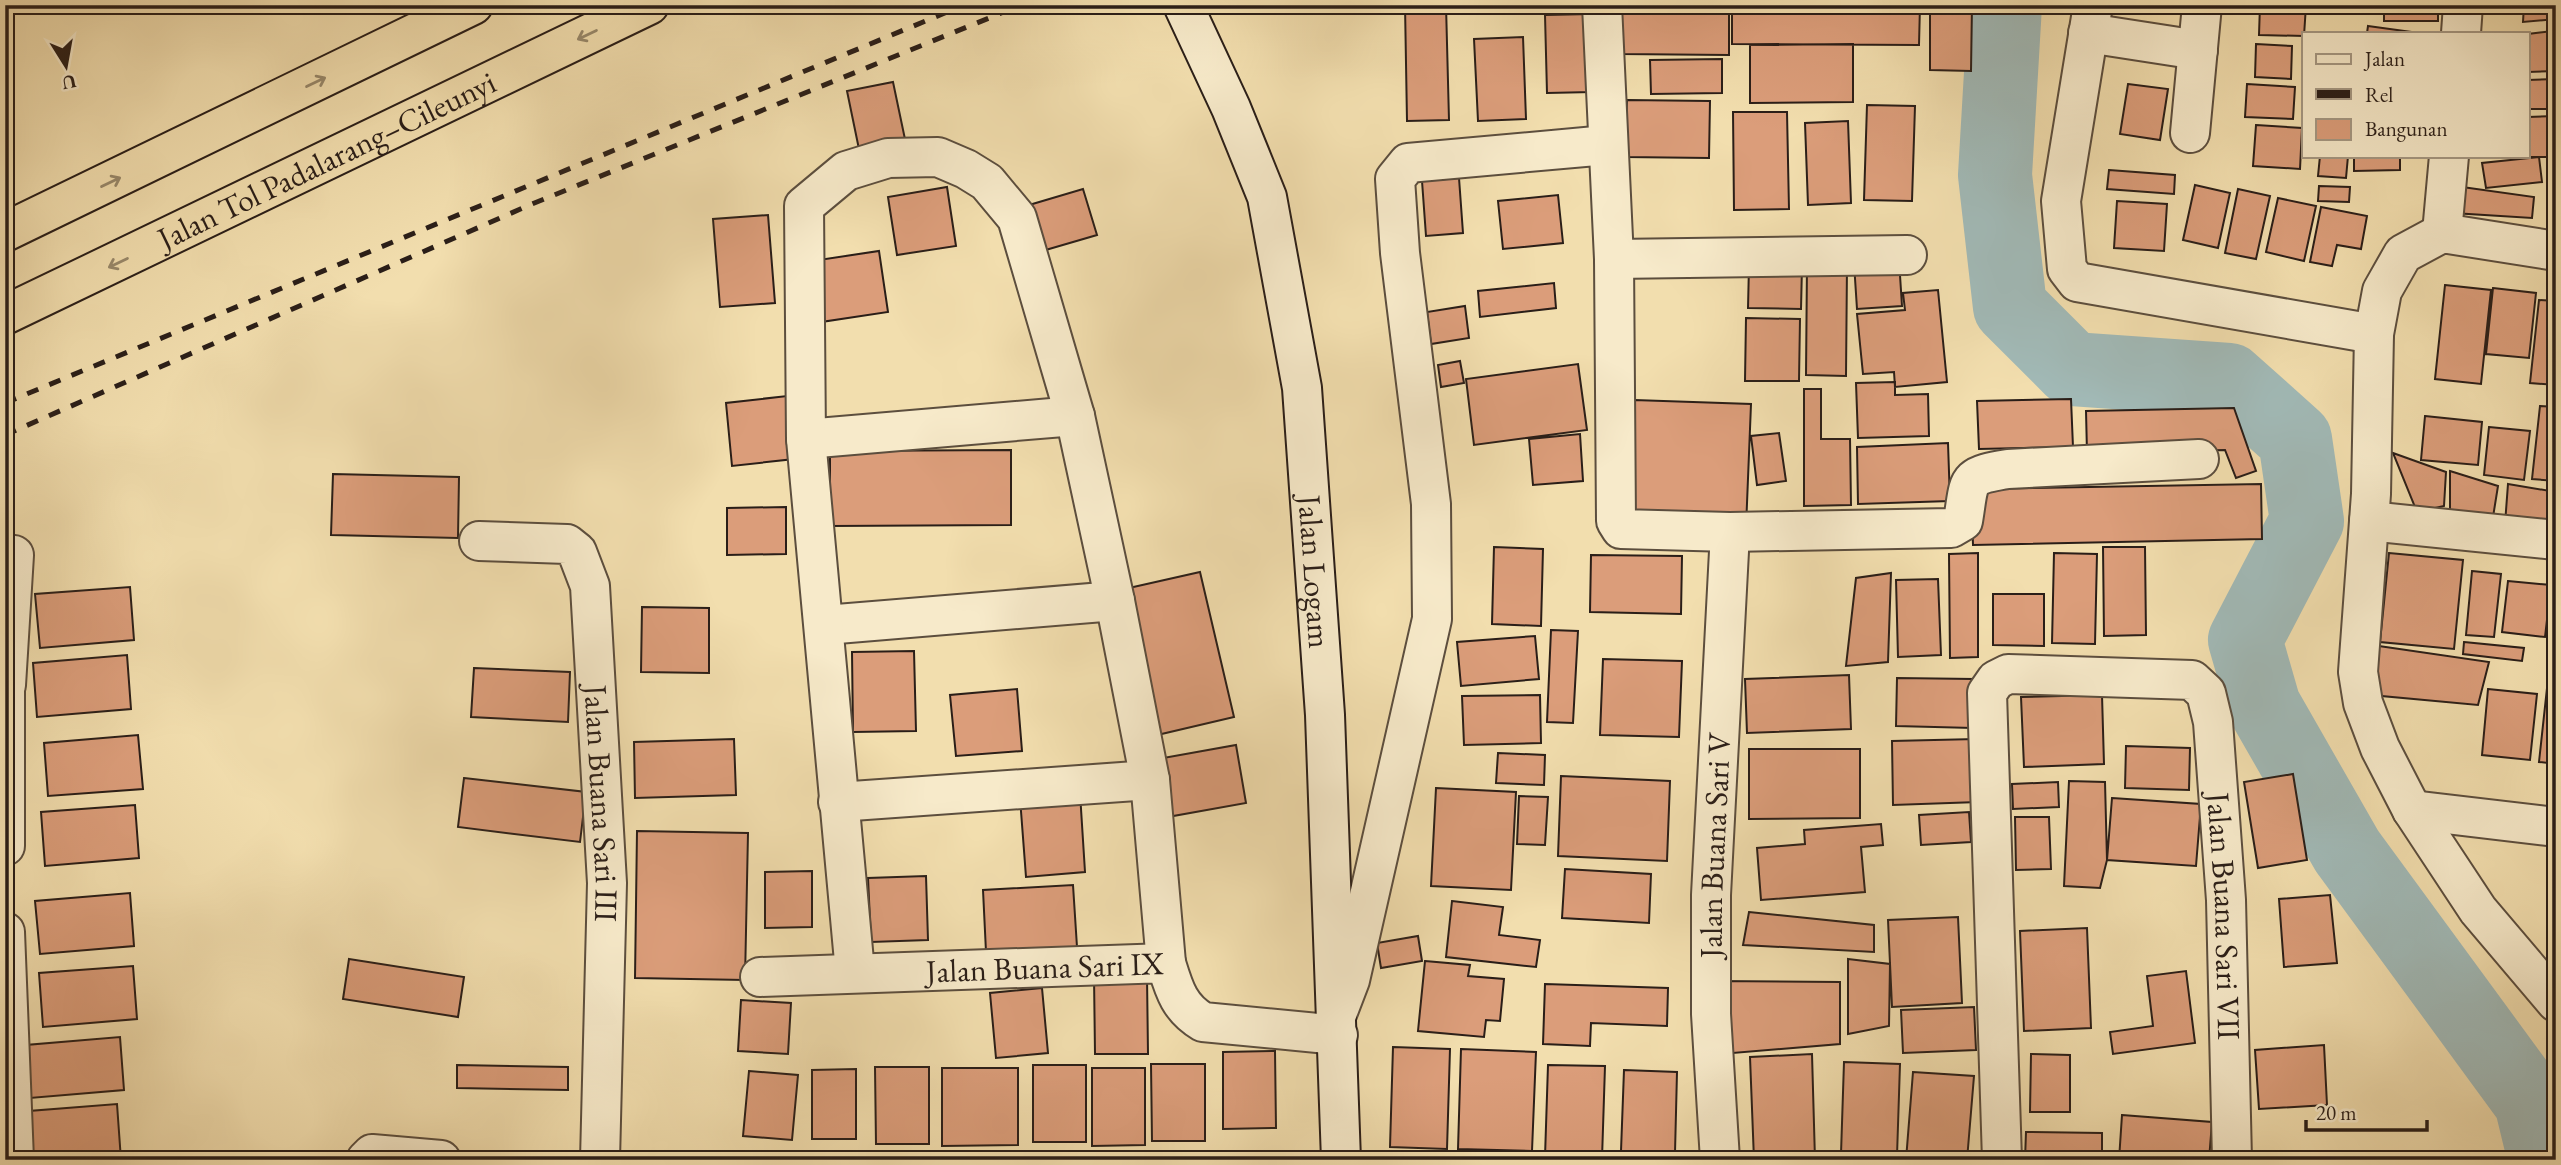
<svg xmlns="http://www.w3.org/2000/svg" width="2561" height="1165" viewBox="0 0 2561 1165" font-family="'EB Garamond',serif">
	<rect width="100%" height="100%" fill="#f2deae"/>
	<filter id="stains"><feTurbulence type="fractalNoise" baseFrequency=".00286" numOctaves="4"/><feColorMatrix values="0 0 0 0 .2 0 0 0 0 .09 0 0 0 0 .02 0 0 0 .5 -.17"/></filter>
	<radialGradient id="worn" r=".72"><stop offset=".6" stop-color="#630" stop-opacity="0"/><stop offset="1" stop-color="#630" stop-opacity=".3"/></radialGradient>
	<g fill="none" stroke-linecap="round" stroke-linejoin="round">
		<path stroke="#a1b9b6" stroke-width="74" d="M2005,5L1995,175L2010,307L2072,369L2229,380L2295,439L2307,521L2245,640L2264,706L2347,851L2531,1102L2545,1160"/>
	</g>
	<path fill="#db9d7a" stroke="#2a1e18" stroke-width="2" d="M1405,5H1446L1449,120L1407,121Z
		M1473,5H1521L1473,7Z
		M1621,5H1729V55L1620,54Z
		M1732,5H1920L1919,45L1732,44Z
		M1930,5H1972L1971,71L1930,70Z
		M2260,5H2306L2304,36L2259,35Z
		M2384,5H2438V21H2384Z
		M2524,5H2556V19L2523,22Z
		M1591,14L1592,92L1547,93L1545,15Z
		M2368,26L2419,33H2367Z
		M2553,31L2556,32V71L2528,72V34Z
		M1523,37L1526,119L1478,121L1474,39Z
		M1853,44V102L1750,103V45Z
		M2256,44L2292,46L2291,79L2255,77Z
		M1722,59V93L1651,94L1650,60Z
		M2556,79V109H2528V80Z
		M893,82L906,144L860,154L847,91Z
		M2128,84L2168,89L2160,140L2120,134Z
		M2247,84L2295,87L2293,119L2245,117Z
		M1627,100L1710,101L1709,158L1625,157Z
		M1867,105L1915,106L1912,201L1864,200Z
		M1733,112H1787L1789,209L1734,210Z
		M2556,116V157H2480L2528,156V117Z
		M1848,121L1851,203L1808,205L1805,123Z
		M2256,125L2302,128L2300,169L2253,166Z
		M2320,156H2348L2346,178L2318,176Z
		M2354,156H2400V170L2354,171Z
		M2539,157L2542,182L2486,188L2482,163Z
		M2109,170L2175,175L2174,194L2107,189Z
		M1459,178L1463,233L1426,236L1422,181Z
		M2195,185L2230,193L2218,248L2183,240Z
		M2319,186L2350,187L2349,202L2318,201Z
		M2455,186L2534,197L2532,218L2453,213Z
		M947,187L956,246L897,255L888,197Z
		M1083,189L1097,235L1032,254L1019,208Z
		M2238,189L2270,196L2256,259L2225,253Z
		M1558,195L1563,243L1503,249L1498,201Z
		M2278,198L2316,206L2304,261L2266,252Z
		M2117,201L2167,204L2164,251L2114,248Z
		M2321,207L2367,216L2361,249L2337,245L2332,266L2310,262Z
		M768,215L775,303L720,307L713,219Z
		M879,251L888,312L821,322L812,261Z
		M1899,260L1902,306L1857,309L1854,263Z
		M1807,264L1847,265L1846,376L1806,375Z
		M1749,265L1802,266L1801,309L1748,308Z
		M1554,283L1556,308L1480,317L1478,291Z
		M2445,285L2491,290L2481,384L2435,379Z
		M2493,288L2536,293L2529,358L2486,354Z
		M1938,290L1947,382L1895,387L1894,372L1863,374L1857,314L1905,310L1903,293Z
		M2539,300L2556,301V385L2530,383Z
		M1465,306L1469,338L1431,344L1427,312Z
		M1746,318L1800,319L1799,381H1745Z
		M1460,361L1464,383L1441,387L1438,365Z
		M1578,364L1587,430L1474,445L1466,379Z
		M1895,382V395L1928,394L1929,436L1858,438L1856,383Z
		M1804,389H1821V439H1850L1851,505L1804,506Z
		M787,396L794,459L732,466L726,403Z
		M2071,399L2073,447L1979,449L1977,401Z
		M1634,400L1751,404L1746,528L1631,524Z
		M2540,406L2556,407V481L2532,479Z
		M2234,408L2256,471L2236,478L2225,450L2087,453L2086,411Z
		M2425,416L2482,422L2478,465L2421,460Z
		M2489,427L2530,431L2524,480L2484,475Z
		M1779,433L1786,481L1757,485L1751,436Z
		M1580,434L1583,481L1533,485L1529,439Z
		M1948,443L1950,501L1858,504L1857,447Z
		M1011,450V525L830,526V451Z
		M2393,453L2446,472L2444,506L2417,512Z
		M2450,471L2498,486L2493,517H2450Z
		M333,474L459,477L458,538L331,535Z
		M2261,484L2262,539L1973,545L1971,489Z
		M2508,484L2556,492V526L2505,524Z
		M786,507V554L727,555V508Z
		M1494,547L1543,549L1541,626L1492,624Z
		M2103,547H2145L2146,635L2104,636Z
		M1978,553V657L1950,658L1949,554Z
		M2054,553L2097,554L2095,644L2052,643Z
		M2389,553L2463,560L2454,649L2380,642Z
		M1591,555L1682,556L1681,614L1590,612Z
		M2472,571L2501,574L2494,637L2466,635Z
		M1200,572L1234,717L1153,736L1120,590Z
		M1891,573L1888,662L1846,666L1856,578Z
		M1938,579L1941,655L1898,657L1896,580Z
		M2508,581L2551,585L2545,637L2502,632Z
		M130,587L134,640L40,648L35,594Z
		M1993,594H2044V646L1993,645Z
		M642,607L709,608V673L641,672Z
		M1551,630L1578,631L1573,723L1547,722Z
		M1535,636L1539,679L1461,686L1457,642Z
		M2464,642L2524,648L2522,661L2463,654Z
		M2372,645L2489,662L2478,705L2371,695Z
		M914,651L916,731L853,732L852,652Z
		M127,655L131,709L37,717L33,663Z
		M1603,659L1682,661L1679,737L1600,735Z
		M474,668L570,672L568,722L471,717Z
		M1849,675L1851,729L1747,733L1745,679Z
		M1897,678L1974,679L1973,728L1896,726Z
		M2547,688L2556,689V764L2539,762Z
		M1017,689L1022,751L956,756L950,695Z
		M2488,689L2537,694L2530,760L2482,755Z
		M1540,695L1541,743L1464,745L1462,696Z
		M2102,695L2104,764L2024,767L2021,697Z
		M138,735L143,789L48,796L44,743Z
		M734,739L736,795L635,798L634,742Z
		M1976,739L1978,802L1893,805L1892,741Z
		M1236,745L1246,803L1162,818L1152,760Z
		M2126,746L2190,748L2189,790L2125,788Z
		M1749,749H1860V818L1749,819Z
		M1498,753L1545,755L1544,785L1496,783Z
		M2293,774L2307,860L2258,868L2244,782Z
		M1561,776L1670,781L1667,861L1558,856Z
		M464,778L586,792L580,842L458,827Z
		M2069,781L2105,782L2107,860L2100,888L2064,886Z
		M2058,782L2059,807L2013,809L2012,784Z
		M1436,788L1516,792L1511,890L1431,886Z
		M1080,793L1085,872L1026,877L1020,798Z
		M1519,796L1548,797L1545,845L1517,844Z
		M2112,798L2201,804L2196,866L2107,860Z
		M135,805L139,858L45,866L41,812Z
		M1969,812L1971,842L1921,845L1919,815Z
		M2015,817H2049L2051,869L2016,870Z
		M1881,824L1883,845L1861,847L1865,892L1761,900L1757,848L1805,844L1804,830Z
		M637,831L748,833L745,980L635,978Z
		M1565,869L1651,874L1649,923L1562,918Z
		M812,871V927L765,928V872Z
		M926,876L928,940L871,942L868,878Z
		M1073,885L1077,947L986,952L983,890Z
		M130,893L134,946L40,954L35,901Z
		M2330,895L2337,963L2284,967L2279,899Z
		M1452,901L1503,907L1499,935L1540,940L1536,967L1446,957Z
		M1749,912L1874,925V952L1743,945Z
		M1958,917L1962,1003L1892,1007L1888,920Z
		M2087,928L2091,1028L2024,1031L2020,931Z
		M1418,936L1422,961L1381,968L1377,943Z
		M349,959L464,977L458,1017L343,999Z
		M1848,959L1890,964L1889,1026L1848,1034Z
		M1425,961L1470,965L1468,976L1504,979L1500,1021L1486,1020L1484,1037L1418,1031Z
		M133,966L137,1019L43,1027L39,973Z
		M2186,971L2195,1043L2113,1054L2110,1032L2153,1026L2147,976Z
		M1094,976H1147L1148,1054H1095Z
		M1713,981L1840,982V1044L1721,1054Z
		M1545,984L1668,988L1667,1026L1591,1023L1590,1046L1543,1044Z
		M1042,988L1048,1053L996,1058L990,993Z
		M741,1000L791,1003L788,1054L738,1051Z
		M1974,1007L1976,1050L1903,1053L1901,1010Z
		M120,1037L124,1090L30,1098L26,1045Z
		M2324,1045L2327,1105L2259,1109L2255,1050Z
		M1393,1047L1450,1049L1447,1149L1390,1147Z
		M1461,1049L1536,1052L1532,1151L1458,1149Z
		M1275,1051L1276,1128L1223,1129V1052Z
		M1812,1054L1815,1160H1754L1750,1057Z
		M2031,1054L2070,1055V1112H2030Z
		M1844,1062L1900,1064L1897,1156L1841,1154Z
		M1151,1064H1205V1141H1152Z
		M457,1065L568,1067V1090L457,1088Z
		M1033,1065H1086V1142H1033Z
		M1548,1065L1605,1066L1602,1159L1545,1157Z
		M875,1067H929V1144H876Z
		M942,1068H1018V1145L942,1146Z
		M1092,1068H1145V1145L1092,1146Z
		M856,1069V1139H812V1070Z
		M1624,1070L1677,1072L1675,1153L1621,1151Z
		M749,1071L798,1075L792,1140L743,1136Z
		M1913,1072L1974,1076L1967,1160H1906Z
		M117,1104L121,1160H33L29,1111Z
		M2122,1115L2212,1122L2209,1160H2119Z
		M2026,1132L2102,1133V1160H2025Z"/>
	<g fill="none" stroke-linecap="round" stroke-linejoin="round">
		<g stroke="#5c4e3e" stroke-width="42">
			<g id="street">
				<path d="M1602,5L1614,259L1616,521L1621,529L1730,532L1951,528L1963,521C1970,479 1964,476 2008,469L2199,459"/>
				<path d="M2093,5L2061,201L2067,269L2077,282L2374,334"/>
				<path d="M2088,33L2198,50"/>
				<path d="M2461,33L2463,5"/>
				<path d="M2190,133L2202,5"/>
				<path d="M2442,233L2449,156"/>
				<path d="M2556,251L2442,233L2403,254L2382,291L2374,334L2371,494L2358,672L2363,703L2380,748L2412,810L2478,910L2556,1002"/>
				<path d="M1614,259L1907,255"/>
				<path d="M806,439L1075,416"/>
				<path d="M2369,521L2556,540"/>
				<path id="s1" d="M479,541L567,544L577,552L590,586L607,883L600,1160"/>
				<path d="M825,625L1115,601"/>
				<path d="M5,685V846"/>
				<path d="M6,685L14,555"/>
				<path d="M838,802L1150,780"/>
				<path d="M2412,810L2556,827"/>
				<path d="M5,932L14,1160"/>
				<path d="M855,972L806,439L804,206L846,171L888,158L938,157L966,169L987,182L1017,218L1075,416L1115,601L1150,780L1166,963"/>
				<path id="s2" d="M760,977L1166,963C1174,989 1179,1008 1203,1022L1338,1035"/>
				<path d="M1337,1014L1350,980L1432,619L1431,504L1400,253L1395,179L1408,163L1607,145"/>
				<path d="M366,1160L372,1154L441,1160"/>
				<path id="s3" d="M1720,1160L1711,1014V895L1730,532"/>
				<path id="s4" d="M2002,1160L1987,693L1996,680L2008,674L2192,680L2206,693L2213,722L2226,900L2232,1160"/>
			</g>
		</g>
		<g stroke="#2a1e18" stroke-width="42">
			<g id="secondary">
				<path id="s5" d="M1183,5L1231,108L1267,197L1302,388L1325,715L1341,1160"/>
			</g>
		</g>
		<g stroke="#2a1e18" stroke-width="42">
			<g id="highway">
				<path d="M5,232L473,5"/>
				<path id="s6" d="M5,315L649,5"/>
			</g>
		</g>
		<use href="#street" stroke="#f7eaca" stroke-width="38"/>
		<use href="#secondary" stroke="#f7eaca" stroke-width="38"/>
		<use href="#highway" stroke="#f2deae" stroke-width="38"/>
		<path stroke="#2a1e18" stroke-width="5" stroke-dasharray="12 12" stroke-linecap="butt" d="M5,403L964,5
			M5,435L532,204L1021,5"/>
	</g>
	<defs><path id="oneway-shaft" d="M-6 0H5M1.5-3L5.5 0L1.5 3" fill="none" stroke-width="1.6" stroke-linecap="round" stroke-linejoin="round" transform="scale(1.75)"/></defs>
	<g stroke="#98886a">
		<use href="#oneway-shaft" transform="translate(587 35) rotate(154)"/>
		<use href="#oneway-shaft" transform="translate(316 82) rotate(-26)"/>
		<use href="#oneway-shaft" transform="translate(111 182) rotate(-26)"/>
		<use href="#oneway-shaft" transform="translate(118 263) rotate(154)"/>
	</g>
	<g text-anchor="middle" dominant-baseline="central" stroke-width="5" stroke-linejoin="round" paint-order="stroke">
		<g font-size="32" fill="#2a1e18" stroke="#f7eaca">
			<text stroke="none"><textPath href="#s6" startOffset="357">Jalan Tol Padalarang–Cileunyi</textPath></text>
			<text stroke="none"><textPath href="#s5" startOffset="588">Jalan Logam</textPath></text>
			<text stroke="none"><textPath href="#s1" startOffset="355">Jalan Buana Sari III</textPath></text>
			<text stroke="none"><textPath href="#s3" startOffset="315">Jalan Buana Sari V</textPath></text>
			<text stroke="none"><textPath href="#s4" startOffset="924">Jalan Buana Sari VII</textPath></text>
			<text stroke="none"><textPath href="#s2" startOffset="285">Jalan Buana Sari IX</textPath></text>
		</g>
	</g>
	<rect width="2561" height="1165" fill="none" stroke="#f2deae" stroke-width="28"/>
	<rect x="7" y="7" width="2547" height="1151" fill="none" stroke="#2a1e18" stroke-width="3.5"/>
	<rect x="14" y="14" width="2533" height="1137" fill="none" stroke="#2a1e18" stroke-width="2"/>
	<rect x="2302" y="32" width="228" height="126" fill="#f7eaca" stroke="#a59883" stroke-width="2"/>
	<rect x="2316" y="54" width="35" height="10" fill="#f7eaca" stroke="#a59883" stroke-width="2"/>
	<text x="2365" y="66" font-size="21" fill="#2a1e18">Jalan</text>
	<rect x="2316" y="89" width="35" height="10" fill="#2a1e18" stroke="#a59883" stroke-width="2"/>
	<text x="2365" y="102" font-size="21" fill="#2a1e18">Rel</text>
	<rect x="2316" y="119" width="35" height="21" fill="#db9d7a" stroke="#a59883" stroke-width="2"/>
	<text x="2365" y="136" font-size="21" fill="#2a1e18">Bangunan</text>
	<g transform="translate(66 66) rotate(169)" stroke="#f7eaca" stroke-width="5" paint-order="stroke">
	<path d="M0-5L12 26L0 18L-12 26Z" fill="#2a1e18"/>
	<text y="-10" font-size="19" font-weight="bold" text-anchor="middle" fill="#2a1e18">U</text>
	</g>
	<path d="M2306 1120v10h121v-10" fill="none" stroke="#2a1e18" stroke-width="3.5"/>
	<text x="2316" y="1120" font-size="21" fill="#2a1e18" stroke="#f7eaca" stroke-width="5" paint-order="stroke">20 m</text>
	<rect width="100%" height="100%" filter="url(#stains)"/>
	<rect width="100%" height="100%" fill="url(#worn)"/>
</svg>
